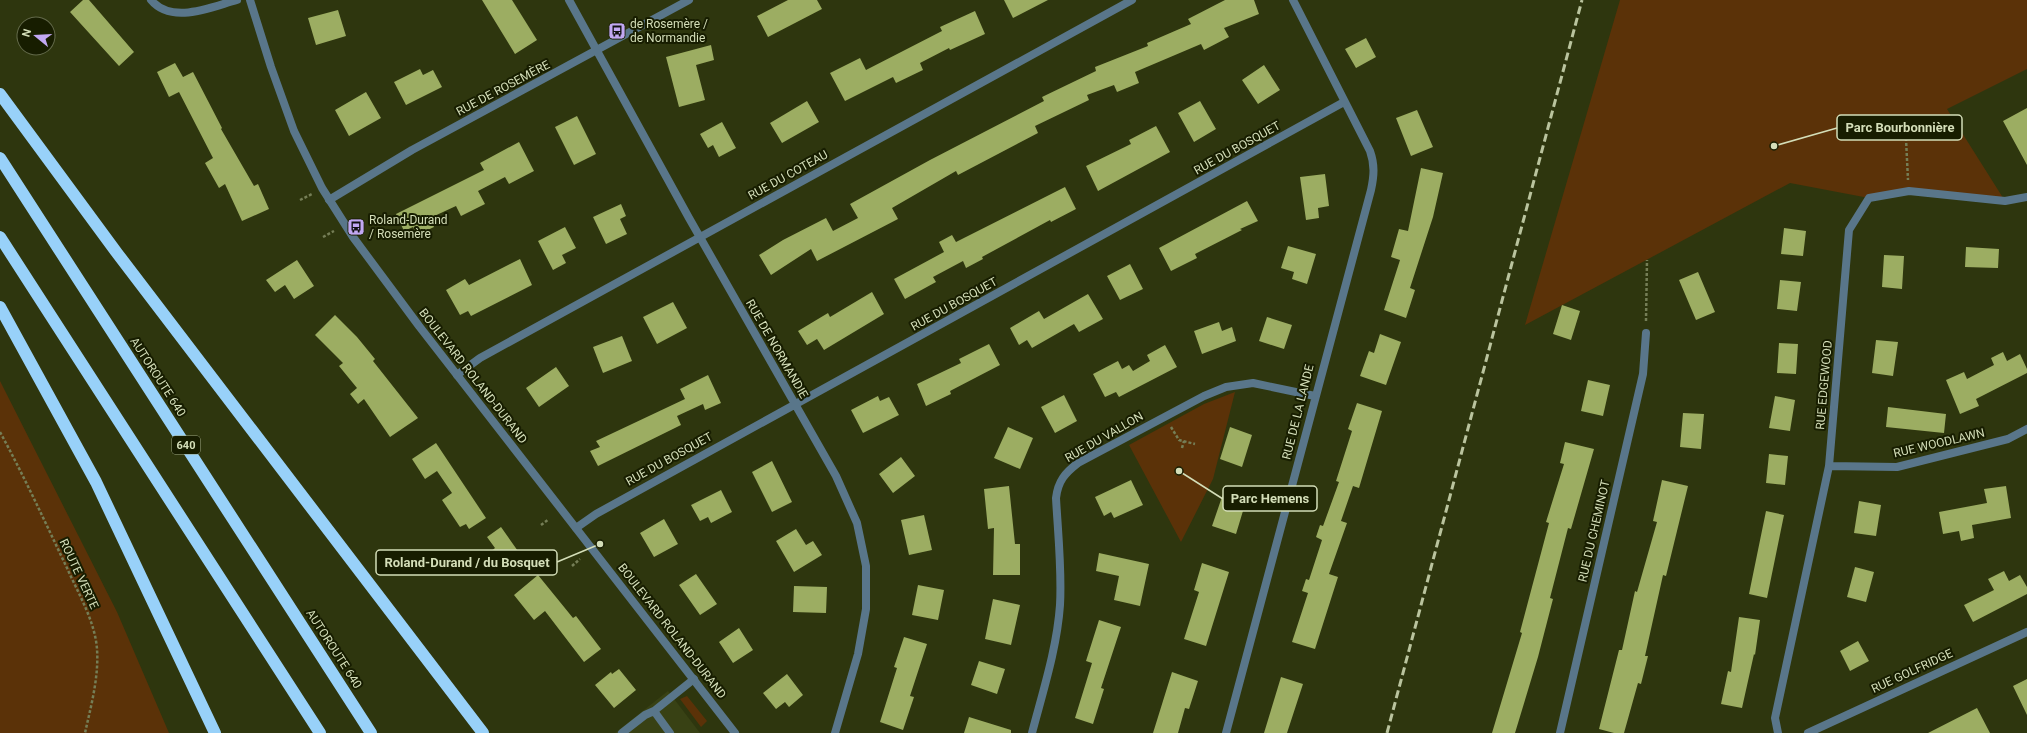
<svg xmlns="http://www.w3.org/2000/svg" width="2027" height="733" viewBox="0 0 2027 733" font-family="Roboto,sans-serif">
	<rect width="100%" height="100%" fill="#2e360e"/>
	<path fill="#384114" d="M668,691L700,733H615Z"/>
	<path fill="#5b3208" d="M1620,0H2027V69L1947,109L2005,201L1909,191L1869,198L1790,183L1525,325Z
		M0,381L117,612L169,733H0Z
		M1235,392L1213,479L1181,542L1129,445L1204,404Z
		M687,696L707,721L701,727L680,699Z"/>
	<path fill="#9cad62" d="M83,0H89L134,52L119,66L70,12Z
		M482,0H512L537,40L515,54Z
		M788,0H817L822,9L768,37L757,16Z
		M1004,0H1048L1013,18Z
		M1225,0H1254L1259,14L1224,28L1229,37L1204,50L1201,44L1135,72L1139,83L1117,92L1114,85L1087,95L1089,100L1035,126L1038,133L958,175L956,171L892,208L898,219L817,261L811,249L771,275L759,255L783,240L826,218L833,231L858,218L850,204L930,160L1044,101L1042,97L1096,71L1095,67L1148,46L1147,43L1191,24L1188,19Z
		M338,10L346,36L316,45L308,18Z
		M975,11L985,34L950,50L949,48L920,63L923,70L896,83L893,77L845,101L830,73L860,58L866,70L942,31L940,27Z
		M1366,38L1376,57L1356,68L1345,49Z
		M711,45L714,60L696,65L705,100L679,107L666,57Z
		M175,63L183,77L193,72L222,128L221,129L254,186L258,184L269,209L242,221L225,184L219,188L205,163L213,158L179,92L169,97L157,72Z
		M1264,65L1280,90L1258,104L1242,80Z
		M420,69L423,75L433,70L442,87L406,105L394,82Z
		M366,92L381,118L349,136L335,110Z
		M807,101L819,122L782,143L770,123Z
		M1200,101L1216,129L1194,142L1178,113Z
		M2027,108V165L2003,121Z
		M1417,110L1433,147L1411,156L1396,118Z
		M577,116L596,154L574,165L555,127Z
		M722,122L736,148L719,157L713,145L708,148L700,134Z
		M1156,126L1170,152L1098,191L1086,166L1131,144L1129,140Z
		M519,142L534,171L509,184L505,177L478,191L485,204L461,216L456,206L430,218L434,227L417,235L413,227L404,231L396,214L484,170L480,163Z
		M1421,168L1443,173L1433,217L1410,288L1415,290L1406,318L1384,310L1400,260L1391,257L1399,229L1408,231Z
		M1325,174L1329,206L1318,208L1319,218L1306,220L1300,177Z
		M1065,187L1076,209L1051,222L1050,220L982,257L983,259L966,268L963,261L933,277L936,282L905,299L894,279L944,252L939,242L952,235L956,242Z
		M1247,201L1258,221L1240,229L1242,230L1195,254L1197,258L1171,271L1159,248Z
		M621,204L626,216L620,219L627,234L606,244L593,217Z
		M565,227L576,248L562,255L566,263L553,270L538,241Z
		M1784,228L1806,231L1803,256L1781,254Z
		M1288,246L1316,254L1307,284L1292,279L1294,272L1281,268Z
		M1966,247L1999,249L1998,268L1965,267Z
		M1884,255L1904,256L1902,289L1882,287Z
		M520,259L532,285L471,316L468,311L460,315L446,290L465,279L469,285Z
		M297,260L314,286L294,299L285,285L275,292L266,280Z
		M1130,264L1143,289L1120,300L1107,276Z
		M1698,272L1715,312L1696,320L1679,280Z
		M1780,280L1801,282L1797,311L1777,309Z
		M872,292L884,314L824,350L817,339L807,345L798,331L828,313L830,317Z
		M1088,294L1103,319L1079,332L1074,324L1032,348L1027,340L1019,345L1010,328L1039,311L1044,319Z
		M673,302L687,328L657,344L643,317Z
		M1562,305L1580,311L1571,340L1553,334Z
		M335,315L357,337L375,359L373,361L418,418L390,437L364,399L358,404L350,394L357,388L339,366L343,363L315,335Z
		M1267,317L1292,325L1284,349L1259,341Z
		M1219,322L1222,331L1232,327L1236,341L1202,354L1194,331Z
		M1380,334L1401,342L1386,385L1360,376L1369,351L1374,353Z
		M622,336L632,361L603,373L593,347Z
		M1876,340L1898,342L1893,376L1872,373Z
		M1779,343L1798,344L1796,374L1777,373Z
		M989,344L1000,365L950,391L951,394L926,406L917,384L961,363L959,359Z
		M1165,345L1177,367L1119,397L1116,392L1105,397L1093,374L1118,361L1122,369L1129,365L1133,371L1150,361L1147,355Z
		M2003,352L2007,361L2020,354L2027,369V373L1976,399L1979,406L1960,414L1946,380L1964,372L1967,379L1994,365L1991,358Z
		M556,367L569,386L539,407L526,388Z
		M708,375L721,403L705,410L703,404L677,416L681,425L598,466L590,451L600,447L596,441L685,399L680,389Z
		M1588,380L1610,385L1603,416L1581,411Z
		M1064,395L1077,421L1055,433L1041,407Z
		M878,396L880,401L889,397L899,415L863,433L851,410Z
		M1775,396L1795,400L1790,431L1769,428Z
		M1357,403L1382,411L1359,488L1353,486L1341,521L1347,523L1329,574L1338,577L1315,649L1292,642L1308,593L1302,591L1306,579L1309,580L1322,540L1316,537L1320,525L1323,526L1339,482L1336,481L1352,431L1348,429Z
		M1888,407L1946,414L1944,433L1886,427Z
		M1683,413L1704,414L1701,449L1680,447Z
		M1008,427L1033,438L1020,469L994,458Z
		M1230,427L1252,435L1242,467L1220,459Z
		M1565,442L1594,449L1571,529L1568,528L1550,598L1553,599L1538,657L1515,733H1492L1522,633L1520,632L1549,523L1546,522L1564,464L1560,463Z
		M436,443L486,518L469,529L466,524L460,527L442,500L452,493L437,471L425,479L412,459Z
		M1769,454L1788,456L1785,485L1766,483Z
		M901,457L915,476L893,493L879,474Z
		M772,461L792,502L772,512L752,472Z
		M1131,480L1143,505L1114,518L1111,512L1104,516L1095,497Z
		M1662,480L1688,486L1666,576L1663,575L1645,656H1648L1641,684L1638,683L1624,733H1614L1599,729L1619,650H1622L1635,591L1637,592L1657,522L1653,521Z
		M1009,486L1015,544H1020V575H993L994,528L988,529L984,489Z
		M2006,486L2011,518L1972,525L1974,538L1961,541L1959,531L1943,534L1939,512L1987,503L1984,489Z
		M721,490L732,512L711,523L708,517L700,521L691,505Z
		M1223,494L1246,501L1236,534L1212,526Z
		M1859,501L1881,505L1876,536L1854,533Z
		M1766,511L1784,515L1767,598L1749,594Z
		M924,515L932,550L909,555L901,520Z
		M664,519L678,544L654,557L640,533Z
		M501,527L520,554L501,567L490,552L495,548L487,537Z
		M796,529L806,545L813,541L822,555L794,572L776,541Z
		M1099,553L1149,564L1140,606L1114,600L1119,576L1096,571Z
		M1202,563L1229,572L1206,646L1184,639L1199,592L1194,590Z
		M1855,567L1874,572L1866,602L1847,597Z
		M2004,571L2009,581L2020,575L2027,587V594L1973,622L1964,605L1994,590L1988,579Z
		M696,574L717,604L700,615L679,585Z
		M538,575L573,618L576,616L601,649L584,662L545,611L534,620L514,595Z
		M918,585L944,590L938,620L912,615Z
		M794,586L827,587L826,613L793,612Z
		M993,599L1020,605L1011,645L985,639Z
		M1739,617L1760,620L1755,655L1754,654L1742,708L1721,704L1728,671L1731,672Z
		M1099,620L1121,627L1101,688L1104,689L1093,724L1075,718L1092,663L1086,661Z
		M739,628L753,650L733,663L719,642Z
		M904,637L927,644L910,696L914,697L903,730L880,722L897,668L894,667Z
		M1858,641L1869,661L1850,671L1840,651Z
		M979,661L1005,669L997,694L971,685Z
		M619,669L636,690L614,708L595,685L611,672L612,674Z
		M1172,672L1198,681L1189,709L1185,708L1178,733H1153Z
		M787,674L803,695L789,707L785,702L776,709L763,693Z
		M1281,677L1303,684L1287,733H1264Z
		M2027,679V715L2013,686Z
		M1977,708L1990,733H1928Z
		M969,717L1011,730V733H964Z"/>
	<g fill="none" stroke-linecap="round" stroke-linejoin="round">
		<path stroke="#757e56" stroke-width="2.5" stroke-dasharray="3 2" stroke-linecap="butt" d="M1905,118L1908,180
			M300,200L312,194
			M323,237L334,231
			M1646,321L1647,260
			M1171,427L1179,440L1195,444
			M0,432C24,476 45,522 67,568C78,593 95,621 97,649C99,677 91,706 85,733
			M1182,448L1184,441
			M541,525L549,519
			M572,566L580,559"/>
		<path stroke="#59768a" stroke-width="8" d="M622,733L645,715L654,711
			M670,733L654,711L694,679"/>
		<path stroke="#59768a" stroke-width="8" d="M151,0C172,25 211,7 237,0
			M569,0L689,218L836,476L857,523L866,566V609L858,654L835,733
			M329,200L412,150L689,0
			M457,375L480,358L1132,0
			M1829,466L1897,467L2008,439L2027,429
			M576,528L596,514L1344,102
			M1032,733C1043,691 1057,648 1060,605C1062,570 1058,534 1056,498C1058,481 1065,473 1078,463L1204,396L1226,387L1253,383L1315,396
			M1226,733L1371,190C1374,176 1375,165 1370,151L1293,0
			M1560,733L1643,374L1646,333
			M1778,733L1775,718L1829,466L1849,230L1869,198L1909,191L2005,201L2027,197
			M1808,733L2027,632"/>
		<path stroke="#59768a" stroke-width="8" d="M250,0L271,67L294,131L322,188L353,237L419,326L735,733"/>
		<path stroke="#98d1f9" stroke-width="12" d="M0,94L117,253L483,733
			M0,158L371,733
			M0,237L320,733
			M0,307L96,482L215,733"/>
		<path stroke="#bac49e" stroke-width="3" stroke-dasharray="8 4" stroke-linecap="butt" d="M1387,733L1582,0"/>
	</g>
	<defs>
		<g id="bus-square" transform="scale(0.9)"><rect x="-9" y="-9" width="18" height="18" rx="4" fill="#c2a8f3" stroke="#171d00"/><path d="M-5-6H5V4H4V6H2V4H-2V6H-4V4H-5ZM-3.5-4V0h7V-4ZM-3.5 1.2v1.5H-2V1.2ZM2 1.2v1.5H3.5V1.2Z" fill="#111"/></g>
	</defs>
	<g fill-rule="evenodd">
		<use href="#bus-square" x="617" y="31"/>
		<use href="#bus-square" x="356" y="227"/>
	</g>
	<g text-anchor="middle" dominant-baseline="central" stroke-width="4" stroke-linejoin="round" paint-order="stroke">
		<rect fill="#171d00" stroke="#9ba481" stroke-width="1" x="172" y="436" width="28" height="18" rx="3"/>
		<g font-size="11" font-weight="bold" fill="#d4deb8">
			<text x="186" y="445">640</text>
		</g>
		<g font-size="12" fill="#d4deb8" stroke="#171d00" text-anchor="start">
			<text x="630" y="24">de Rosemère /<tspan x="630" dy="14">de Normandie</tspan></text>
			<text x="369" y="220">Roland-Durand<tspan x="369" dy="14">/ Rosemère</tspan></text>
		</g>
		<g font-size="12" fill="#d4deb8" stroke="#171d00">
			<text transform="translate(503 88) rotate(-28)">RUE DE ROSEMÈRE</text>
			<text transform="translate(1237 148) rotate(-29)">RUE DU BOSQUET</text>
			<text transform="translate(788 175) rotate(-29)">RUE DU COTEAU</text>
			<text transform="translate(954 304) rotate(-29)">RUE DU BOSQUET</text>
			<text transform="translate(777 349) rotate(60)">RUE DE NORMANDIE</text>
			<text transform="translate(473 376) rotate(52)">BOULEVARD ROLAND-DURAND</text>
			<text transform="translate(158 377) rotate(57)">AUTOROUTE 640</text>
			<text transform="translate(1824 385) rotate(-85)">RUE EDGEWOOD</text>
			<text transform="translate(1298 412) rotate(-76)">RUE DE LA LANDE</text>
			<text transform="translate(1104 437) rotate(-30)">RUE DU VALLON</text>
			<text transform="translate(1939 443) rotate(-13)">RUE WOODLAWN</text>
			<text transform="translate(669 459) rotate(-29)">RUE DU BOSQUET</text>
			<text transform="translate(1594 531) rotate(-77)">RUE DU CHEMINOT</text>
			<text transform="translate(79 574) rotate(65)">ROUTE VERTE</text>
			<text transform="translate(672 631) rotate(52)">BOULEVARD ROLAND-DURAND</text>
			<text transform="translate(334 649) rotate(57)">AUTOROUTE 640</text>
			<text transform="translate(1912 671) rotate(-25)">RUE GOLFRIDGE</text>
		</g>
	</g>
	<path fill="none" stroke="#d4deb8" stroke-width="1.5" d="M1774 146L1837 128M1179 471L1223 499M600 544L557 562"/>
	<g fill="#d4deb8" stroke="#171d00" stroke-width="1.5">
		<circle cx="1774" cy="146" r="4"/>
		<circle cx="1179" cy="471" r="4"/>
		<circle cx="600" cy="544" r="4"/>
	</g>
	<g fill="#171d00" stroke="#d4deb8" stroke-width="1.5">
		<rect x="1837" y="115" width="125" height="25" rx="4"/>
		<rect x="1223" y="486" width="94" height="25" rx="4"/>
		<rect x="376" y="550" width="181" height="25" rx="4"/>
	</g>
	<g font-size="13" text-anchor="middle" font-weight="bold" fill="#d4deb8">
		<text x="1900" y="132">Parc Bourbonnière</text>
		<text x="1270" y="503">Parc Hemens</text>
		<text x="467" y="567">Roland-Durand / du Bosquet</text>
	</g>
	<g transform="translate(36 36) rotate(288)"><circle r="19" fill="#171d00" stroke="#636a4a"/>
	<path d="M0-3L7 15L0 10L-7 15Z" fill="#c2a8f3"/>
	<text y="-6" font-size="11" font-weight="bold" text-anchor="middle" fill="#d4deb8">N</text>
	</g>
</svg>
